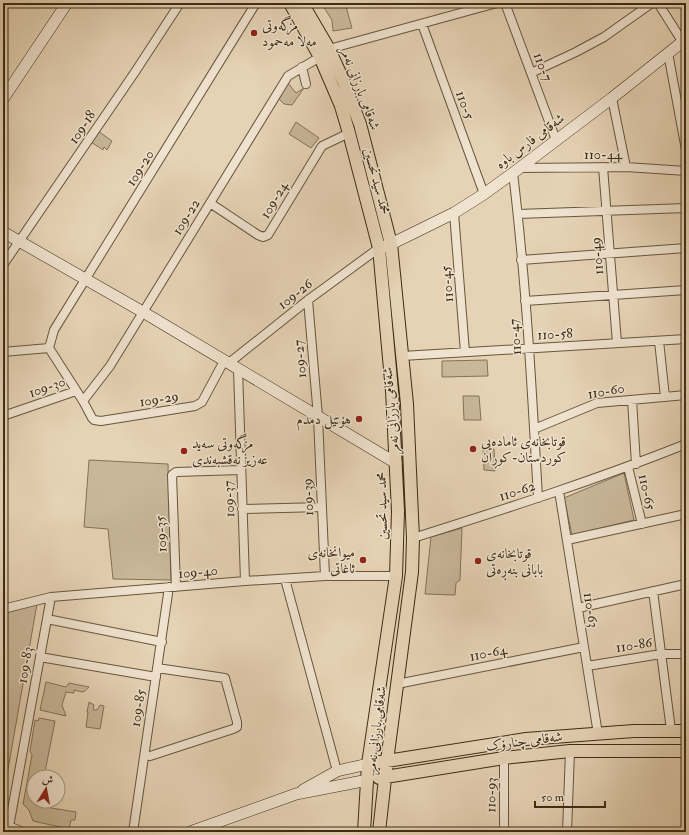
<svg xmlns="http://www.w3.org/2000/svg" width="689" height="835" viewBox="0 0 689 835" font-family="'IM FELL Double Pica',Amiri,serif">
	<rect width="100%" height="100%" fill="#e6d3b5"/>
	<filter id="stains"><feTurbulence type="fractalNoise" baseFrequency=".005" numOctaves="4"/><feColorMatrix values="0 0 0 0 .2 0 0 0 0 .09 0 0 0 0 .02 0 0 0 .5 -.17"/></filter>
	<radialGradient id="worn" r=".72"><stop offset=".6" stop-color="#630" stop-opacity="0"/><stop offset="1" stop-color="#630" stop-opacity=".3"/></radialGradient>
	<path fill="#c9b79a" stroke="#837257" d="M321,3H345L352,28L333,31L332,20Z
		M288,83L296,93L304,88L292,105L284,104L279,99Z
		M296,122L319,138L311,148L289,134Z
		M98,131L112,141L107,150L104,147L103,150L91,142Z
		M487,360L488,376L442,377V361Z
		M463,396H479L481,420H464Z
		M483,449H494L495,471L484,470Z
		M89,460L168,464L171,580L113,579L108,529L84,527Z
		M624,473L634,520L572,535L564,498Z
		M462,528L460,580L456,583L455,595L425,594L431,537Z
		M37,604L3,798V614Z
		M46,682L66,687L69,683L89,687C83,694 83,692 74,690V693L66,692L62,705L66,716L40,710Z
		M89,702L94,705L93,710H97L100,705L104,706L100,729L86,727L88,712H87Z
		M39,718L55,721L44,777H34V801H40L39,806L76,812L75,820H71L69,829L33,821L29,810L23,804L32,755L30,751L35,720L38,721Z"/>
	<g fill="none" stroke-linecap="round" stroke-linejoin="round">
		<g stroke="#67563c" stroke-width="10">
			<path id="street" d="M505,3L556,140
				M658,3L682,41
				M422,24L484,194
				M329,49L497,3
				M668,53L686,150
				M302,67L306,84
				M531,73L576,52L604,37L652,3
				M612,98L626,167
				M603,167L617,343
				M520,168L626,167L686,171
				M513,173C526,281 532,390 538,498
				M210,203L258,235L263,237L268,235L322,146L349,133
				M454,213L465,352
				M518,214L686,208
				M521,260L686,248
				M3,265L135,72L180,3
				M308,300L318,417L325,576
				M525,301L686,290
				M659,341L665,397
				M49,348L54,330L256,3
				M3,352L49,348L83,401L92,418L94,420L101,421L195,406L202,402L224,361
				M402,356L686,339
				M229,363L308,300L379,248
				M238,369L245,581
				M632,400L636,464
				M83,401L110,366L288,76L320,57
				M3,416L76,391
				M534,429L597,403L686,395
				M628,467L642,524
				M559,491L598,734
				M242,509L322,507
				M413,538C505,509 596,480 686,444
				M567,540L686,514
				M285,579L337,771
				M176,587L172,475L176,472L241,470
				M653,591L671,730
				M578,608L686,584
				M3,609L51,597L245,581L325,576H396
				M47,619L162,642
				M40,657L156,677
				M587,666L661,654H686
				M397,684L584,647
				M145,755L150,756L233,729L237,727V722L225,678L157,668
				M8,832L51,597
				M133,832L169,587
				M504,832V758
				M567,832L570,751"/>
		</g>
		<g stroke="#3d2c14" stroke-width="12">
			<path id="secondary" d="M3,99L67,3
				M3,232L143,312L396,463
				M383,247L391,244L454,213L484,194L513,173L612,98L686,39
				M303,790L337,771L368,764
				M3,825L20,832
				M190,832L296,794L368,780"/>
		</g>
		<g stroke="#3d2c14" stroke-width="14">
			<path id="primary" d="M290,3L320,57L341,106L349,133L379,248L392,391L398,511L396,576L368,764L364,832
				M302,3L329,49L344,82L360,124L391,244L407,404L413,538L412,572L387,761L379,832
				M368,764L526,739L634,731H686
				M379,778L504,758L570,751H686"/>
		</g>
		<use href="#street" stroke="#efe2cf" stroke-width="8"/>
		<use href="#secondary" stroke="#efe2cf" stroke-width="11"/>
		<use href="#primary" stroke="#e6d3b5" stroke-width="12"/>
	</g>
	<g fill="#8f2418" stroke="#efe2cf" stroke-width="1.5">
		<circle cx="254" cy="33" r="4"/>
		<circle cx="359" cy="419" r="4"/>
		<circle cx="473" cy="449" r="4"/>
		<circle cx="184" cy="451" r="4"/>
		<circle cx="363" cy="560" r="4"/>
		<circle cx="478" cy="561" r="4"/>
	</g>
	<g text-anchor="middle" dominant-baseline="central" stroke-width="3" stroke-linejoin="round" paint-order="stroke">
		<g font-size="14" fill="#3d2c14" stroke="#efe2cf" text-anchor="start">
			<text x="262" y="25">مزگەوتی<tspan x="262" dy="16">مەلا مەحمود</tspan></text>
			<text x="351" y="419" text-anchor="end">هۆتێل دمدم</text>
			<text x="481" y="441">قوتابخانەی ئامادەیی<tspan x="481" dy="16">کوردستان-کوڕان</tspan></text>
			<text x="192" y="443">مزگەوتی سەید<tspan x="192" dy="16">عەزیز نەقشبەندی</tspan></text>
			<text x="355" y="552" text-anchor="end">میوانخانەی<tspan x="355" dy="16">ئاغاتی</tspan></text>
			<text x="486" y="553">قوتابخانەی<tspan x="486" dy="16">بابانی بنەڕەتی</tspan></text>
		</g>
		<g font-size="14" fill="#3d2c14" stroke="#efe2cf">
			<text transform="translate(543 67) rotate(69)">110-7</text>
			<text transform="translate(360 88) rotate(69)">شەقامی بارزانی نەمر</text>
			<text transform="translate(465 105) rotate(70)">110-5</text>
			<text transform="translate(82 127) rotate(-56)">109-18</text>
			<text transform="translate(530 141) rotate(-37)">شەقامی فارس باوە</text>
			<text x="603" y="154">110-44</text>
			<text transform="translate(140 168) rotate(-58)">109-20</text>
			<text transform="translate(377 181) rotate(75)">محمد سید تحسین</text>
			<text transform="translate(274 200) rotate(-59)">109-24</text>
			<text transform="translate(186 217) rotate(-58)">109-22</text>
			<text transform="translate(597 256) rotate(-95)">110-49</text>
			<text transform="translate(447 284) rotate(-95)">110-45</text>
			<text transform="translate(295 294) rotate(-38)">109-26</text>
			<text transform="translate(555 334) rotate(-3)">110-58</text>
			<text transform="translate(515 337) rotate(-95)">110-47</text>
			<text transform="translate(300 359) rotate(-95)">109-27</text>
			<text transform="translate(47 387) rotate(-19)">109-30</text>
			<text transform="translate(606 391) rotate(-10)">110-60</text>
			<text transform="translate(159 399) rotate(-9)">109-29</text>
			<text transform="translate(391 411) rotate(-95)">شەقامی بارزانی نەمر</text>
			<text transform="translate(517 491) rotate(-18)">110-62</text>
			<text transform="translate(647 492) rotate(77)">110-65</text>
			<text transform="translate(308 497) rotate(-92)">109-39</text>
			<text transform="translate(229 499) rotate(-92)">109-37</text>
			<text transform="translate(382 506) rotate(-91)">محمد سید تحسین</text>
			<text transform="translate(161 534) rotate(-93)">109-35</text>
			<text transform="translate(198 572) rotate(-5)">109-40</text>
			<text transform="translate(591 610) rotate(81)">110-63</text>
			<text transform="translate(634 645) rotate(-9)">110-86</text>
			<text transform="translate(488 653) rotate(-11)">110-64</text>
			<text transform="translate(25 665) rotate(-80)">109-83</text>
			<text transform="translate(138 708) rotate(-81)">109-85</text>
			<text transform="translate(376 730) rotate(-83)">شەقامی بارزانی نەمر</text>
			<text transform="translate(524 741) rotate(-7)">شەقامی چنارۆک</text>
			<text transform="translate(491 795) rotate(-89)">110-93</text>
		</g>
	</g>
	<rect width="689" height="835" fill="none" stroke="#e6d3b5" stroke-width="16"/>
	<rect x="4" y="4" width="681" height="827" fill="none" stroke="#3d2c14" stroke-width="2"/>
	<rect x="8" y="8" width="673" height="819" fill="none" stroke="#3d2c14"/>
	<g transform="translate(46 789) rotate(11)"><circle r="19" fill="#efe2cf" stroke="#a89984"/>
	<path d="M0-3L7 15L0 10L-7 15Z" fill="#8f2418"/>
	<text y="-6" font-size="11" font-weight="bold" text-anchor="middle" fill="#3d2c14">ش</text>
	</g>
	<path d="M535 801v6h70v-6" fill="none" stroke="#3d2c14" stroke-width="2"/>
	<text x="541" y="801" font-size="12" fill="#3d2c14" stroke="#efe2cf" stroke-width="3" paint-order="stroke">50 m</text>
	<rect width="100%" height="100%" filter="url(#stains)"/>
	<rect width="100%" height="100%" fill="url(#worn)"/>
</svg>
